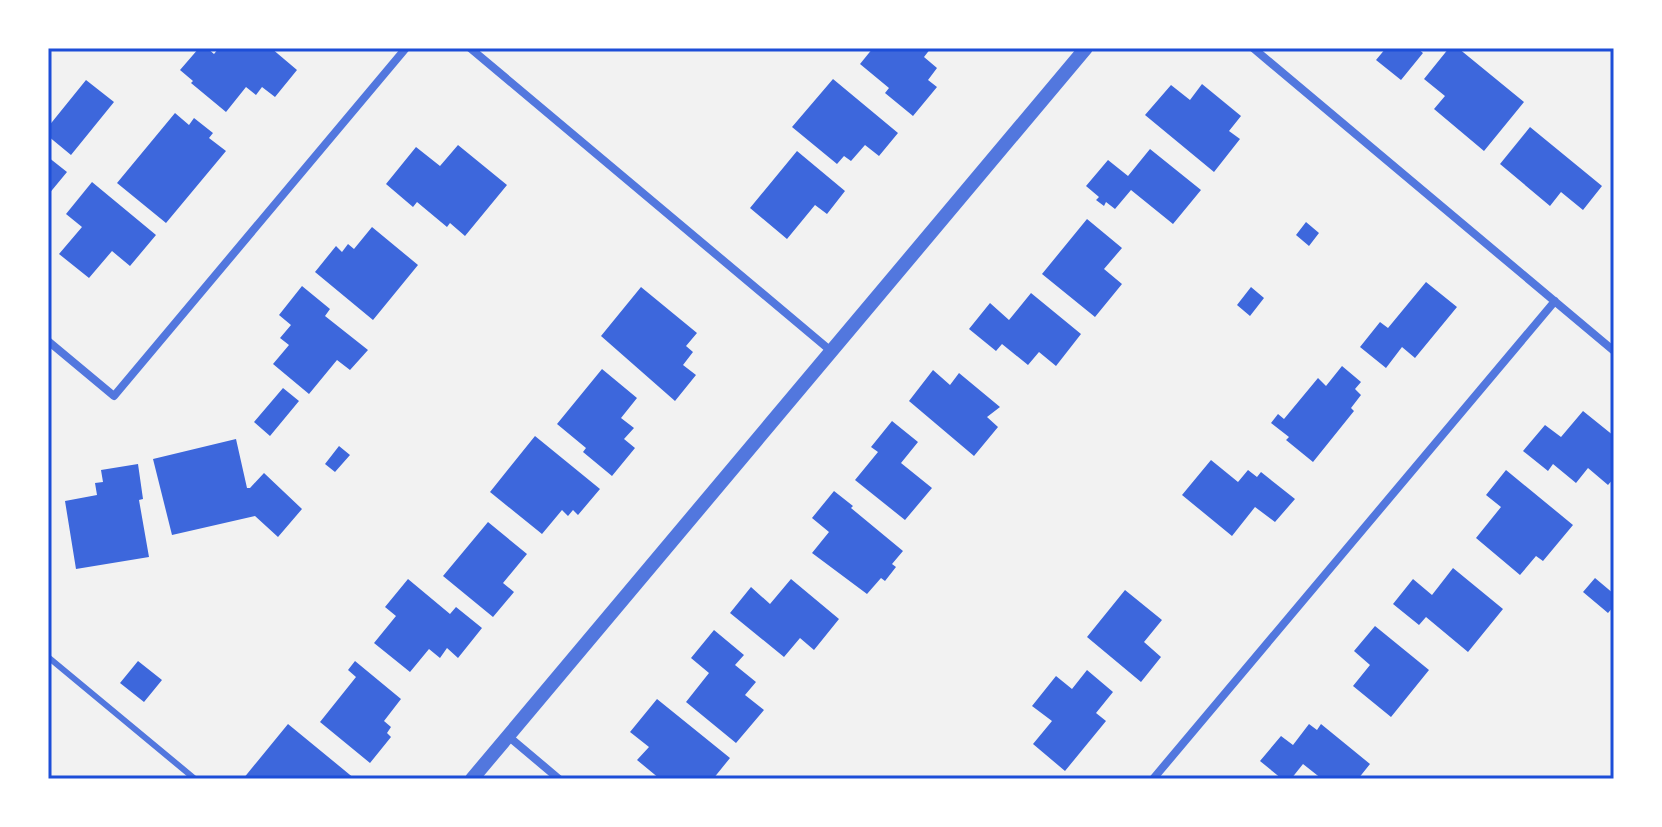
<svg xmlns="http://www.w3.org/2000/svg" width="1662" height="827" viewBox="0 0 1662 827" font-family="Spectral,serif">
	<rect width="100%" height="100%" fill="#f2f2f2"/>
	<path fill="#3d67dc" d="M199,48H207L214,54L219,48H271L297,70L275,97L262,87L256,95L246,87L226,112L191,83L193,81L180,70Z
		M873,48H931L924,57L937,68L928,80L937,87L913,116L885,93L889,88L860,64Z
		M1386,48H1417L1423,53L1401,80L1376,60Z
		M1449,48H1458L1524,102L1484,151L1434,109L1445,96L1424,79Z
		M833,79L898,133L879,156L865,145L851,161L844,156L837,164L792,127Z
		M86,80L114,102L71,155L48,136V127Z
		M1202,84L1241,116L1229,131L1240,139L1214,172L1145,115L1171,85L1190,100Z
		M175,113L189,125L194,118L213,133L209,138L226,151L166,223L117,183Z
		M1530,127L1602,186L1583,210L1561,192L1550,206L1500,164Z
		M458,145L507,185L465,236L450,223L447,227L417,202L413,207L386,184L416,147L440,166Z
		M1150,149L1201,190L1173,224L1131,190L1115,209L1106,202L1104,206L1096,200L1099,197L1086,186L1108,160L1128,176Z
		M797,151L845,191L827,214L815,205L787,239L750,208Z
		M48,157L67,172L48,195Z
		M92,182L156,235L130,266L112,251L89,278L59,254L82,227L66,214Z
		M1087,219L1122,248L1104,269L1122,284L1095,317L1042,274Z
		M1306,222L1319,233L1309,246L1296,235Z
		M372,227L418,265L373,320L315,272L336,246L342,252L348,244L354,249Z
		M1426,282L1457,307L1415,358L1402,347L1386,368L1360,347L1380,322L1388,328Z
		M302,286L330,309L325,316L368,350L350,370L337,360L309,394L273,364L289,345L280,338L291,325L279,315Z
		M641,287L697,333L686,346L693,352L683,365L696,375L675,401L601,336Z
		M1251,287L1264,298L1250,316L1237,305Z
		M1031,293L1081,334L1056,366L1039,352L1028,365L1002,344L996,351L969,329L990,303L1009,320Z
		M1342,366L1361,382L1355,389L1361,395L1351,408L1354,411L1313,462L1286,440L1289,437L1271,423L1278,414L1284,419L1318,378L1326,386Z
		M602,369L637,398L621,418L634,428L624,439L635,448L612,476L583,452L586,448L557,424Z
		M933,370L950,385L959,373L1000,407L987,417L998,427L974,456L909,401Z
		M283,388L299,401L270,436L254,422Z
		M1583,411L1614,436V478L1608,485L1588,468L1576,483L1553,464L1548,471L1523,451L1545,425L1561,437Z
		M892,421L918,442L901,463L932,488L905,520L855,480L878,452L871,447Z
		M535,436L600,489L578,515L573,510L568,516L562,510L542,534L490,492Z
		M236,439L247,488H250L264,473L302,509L278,537L255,516L172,535L153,459Z
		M339,446L350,455L335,472L325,464Z
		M1211,460L1238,482L1248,470L1257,477L1261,472L1295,499L1275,522L1255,507L1232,536L1182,495Z
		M138,464L143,499L139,500L149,557L76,569L65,501L97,495L95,483L103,482L101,470Z
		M1506,470L1573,525L1543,561L1536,556L1520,575L1476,538L1501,507L1486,495Z
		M834,491L853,506L851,508L903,551L892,564L896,567L885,581L881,578L867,594L812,553L829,532L812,518Z
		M488,522L527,554L503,583L514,592L493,617L443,576Z
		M1453,568L1503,609L1468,652L1426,617L1419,625L1393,604L1413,579L1432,595Z
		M1595,578L1614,594V606L1608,613L1583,592Z
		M408,579L450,614L456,607L482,628L458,658L447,648L440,658L429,649L410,672L374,643L396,616L385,607Z
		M791,579L839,619L814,650L800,638L784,657L730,613L751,587L770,604Z
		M1125,590L1162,620L1144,642L1161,657L1141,682L1087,637Z
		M1375,626L1429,670L1391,717L1353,686L1370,665L1354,651Z
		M714,630L744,655L735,665L756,682L745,695L764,710L736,743L686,702L709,673L691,658Z
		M138,661L162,680L144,702L120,683Z
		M355,661L401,699L384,721L391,727L387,733L391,737L370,763L320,722L356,677L348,670Z
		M1087,670L1113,692L1096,713L1106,721L1065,771L1033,744L1052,721L1032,706L1056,676L1072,689Z
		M657,699L730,758L713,779H660L637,760L649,747L630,732Z
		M288,724L355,779H243Z
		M1309,724L1317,730L1321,724L1370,764L1358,779H1322L1303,764L1291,779H1282L1260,761L1281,736L1293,745Z"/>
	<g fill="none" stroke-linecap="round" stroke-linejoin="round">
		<path stroke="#5277de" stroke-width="6" d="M48,657L195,779"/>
		<path stroke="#5277de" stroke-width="8" d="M470,48L831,351
			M1253,48L1614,351
			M48,341L114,396L406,48
			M508,736L559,779
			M1153,779L1555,301"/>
		<path stroke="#5277de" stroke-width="14" d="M472,779L1086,48"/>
	</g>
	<rect width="1662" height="827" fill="none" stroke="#ffffff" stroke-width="100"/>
	<rect x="50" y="50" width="1562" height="727" fill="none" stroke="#1d4ed8" stroke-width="3"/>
</svg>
